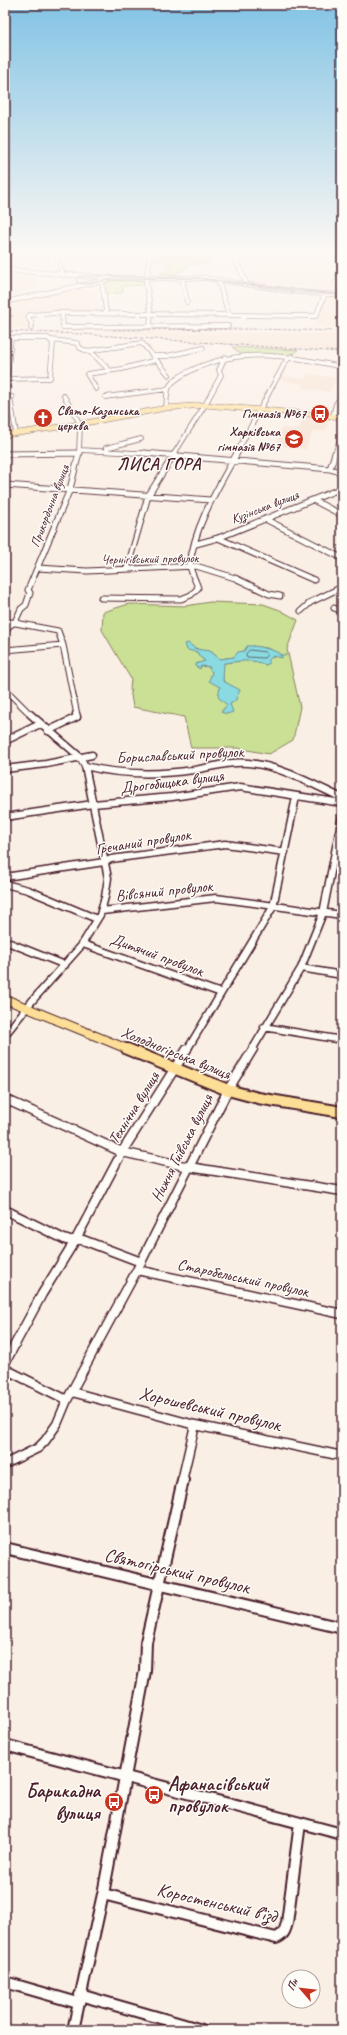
<svg xmlns="http://www.w3.org/2000/svg" width="347" height="2035" viewBox="0 0 347 2035" font-family="Caveat,sans-serif">
	<rect width="100%" height="100%" fill="#faefe5"/>
	<filter id="ink" filterUnits="userSpaceOnUse"><feTurbulence type="fractalNoise" baseFrequency=".025" numOctaves="2"/><feDisplacementMap in="SourceGraphic" scale="8" xChannelSelector="R" yChannelSelector="G"/><feConvolveMatrix kernelMatrix="1 2 1 2 8 2 1 2 1" color-interpolation-filters="sRGB"/></filter>
	<g filter="url(#ink)">
		<path fill="#f6e0cf" d="M5,250H49L54,267L5,266Z
			M61,250H109L106,254L148,256L146,262L100,263L102,255L87,254L90,258L98,263H120L116,270L79,266L71,270Z
			M235,250H342V291L251,282Z
			M151,260H176V273H151Z
			M5,273L26,274L25,276L36,277L35,280L40,286L25,290L26,297L5,301Z
			M77,288L86,291L97,289L99,311H67L23,314L25,321L29,324V328H5V304Z
			M326,296L342,297V328L313,326Z
			M68,331L342,334V352L301,348L191,341L138,335Z
			M308,374L337,378L329,392L301,388L304,384L279,380L282,376L305,379Z
			M304,415L330,418L325,432L313,430L306,449L276,446L281,428L299,429Z"/>
		<path fill="#cae095" stroke="#8a8060" fill-rule="evenodd" d="M152,254L229,256L210,257L207,263L188,265L186,269L174,274L182,276H164L160,273L168,272L171,263L151,260Z
			M144,280L143,285L124,286L122,293L106,294L104,282L107,281Z
			M232,347L298,350L292,356L242,355Z
			M210,602L263,604L280,610L298,620L287,649L300,707L293,740L269,754L237,748H191L184,717L133,707L130,689L131,679L102,630L103,612L129,604L185,606ZM252,646L267,648L281,655L279,657L276,656L270,658L267,661L270,663L265,665C255,656 235,662 224,663C217,679 231,691 230,706L221,712L227,705L219,694L220,687L211,677L212,672L209,669L210,667L201,666L195,664L206,662L200,657L194,647L201,651H210L220,659L234,657Z"/>
		<path fill="#89dae1" stroke="#708f98" d="M188,643L196,649L210,651L220,659L234,657L238,652L244,651L247,646C255,645 278,650 282,656V658L273,656L268,661L270,663L265,665C253,658 236,662 224,663L223,681L240,690L235,701L230,704L233,712L227,714L221,712L227,705L218,697L220,687L209,681L212,672L209,669L210,667L201,666L200,669L195,666V664L205,661L200,657L197,652L187,650L185,644Z"/>
		<g fill="none" stroke-linecap="round" stroke-linejoin="round">
			<path stroke="#636a74" stroke-width="1" d="M250,650L265,652L267,655L264,658L247,657L246,654Z"/>
			<path stroke="#708f98" stroke-width="1" d="M331,287L337,273L342,267
				M279,655H287"/>
			<g stroke="#4a1f2b" stroke-width="5.5">
				<path id="minor-far4" d="M54,250L63,275
					M231,251L247,284
					M150,253L231,254
					M106,254L150,256
					M5,270L116,278H205L298,292L342,295
					M182,278L187,302
					M218,280L229,315
					M102,281L106,312
					M5,302L106,280
					M62,313L63,327L228,326
					M150,326L151,313L146,282L151,250
					M31,328L32,324L28,317L30,315L55,313L316,316L325,294
					M5,338H48L53,343L50,378L6,379
					M52,340L77,343L80,348L87,351L142,343L169,375
					M87,351L93,354L109,370
					M153,356H167L203,348
					M8,388L6,387L11,338
					M96,389L87,374L122,369L156,360
					M64,396L80,424L79,454
					M12,397H10L16,433
					M105,397L168,389
					M166,408C167,401 166,393 169,387C174,378 186,373 194,369C243,347 292,356 342,367
					M333,416L336,404L342,395
					M106,448L141,439
					M80,450L156,454
					M28,454L80,453
					M174,454L205,405L221,375L219,370L225,357
					M236,454L286,361L292,356
					M335,454L342,433"/>
			</g>
			<g stroke="#4a1f2b" stroke-width="7">
				<path id="minor-far3" d="M144,453L330,469L342,472
					M5,454L80,453
					M330,469L335,453
					M5,485L211,500
					M313,500L342,515
					M265,519L338,556
					M218,538L314,580
					M196,544L218,538L342,488
					M38,568L87,571L196,566L235,578L269,594L280,596
					M127,569L148,496L175,453
					M101,598L181,599L191,595L198,588C196,581 190,571 190,565C194,526 219,486 237,453
					M334,608L342,611
					M301,611L311,602L342,587
					M5,621L58,631L63,645L77,715
					M5,633L9,626L15,622L21,609L26,605L30,593L28,590L70,489L79,453
					M5,650L63,645
					M5,689L31,715"/>
			</g>
			<g stroke="#4a1f2b" stroke-width="9">
				<path id="minor-far2" d="M48,731L77,717L76,714
					M5,741L40,724
					M85,766C120,775 158,775 194,770C212,767 230,761 248,763C281,766 312,784 342,798
					M5,769L46,764L92,755
					M5,817L93,804L172,797L240,787L342,803
					M5,877L104,862L111,859L225,844L285,852
					M5,884L28,890L97,919
					M102,911L216,898L342,915
					M5,941L65,965
					M83,944L221,993
					M301,968L342,975
					M264,1027L342,1040
					M5,1035L32,1001L81,946L100,915L105,897L108,878L85,766L80,757L30,714
					M187,1050L273,907L296,797
					M252,1050L301,968L323,913L342,816"/>
			</g>
			<g stroke="#4a1f2b" stroke-width="11">
				<path id="minor-far1" d="M5,1099L122,1152L189,1167L342,1191
					M5,1210L66,1240H83L141,1262
					M137,1270L342,1314
					M5,1363L42,1294L76,1239L122,1152L187,1049
					M5,1369L67,1400
					M72,1392L195,1425L342,1456
					M5,1464L38,1448L45,1441L57,1424L67,1400L137,1270L228,1090L253,1049
					M182,1481L195,1425"/>
			</g>
			<g stroke="#4a1f2b" stroke-width="14">
				<path id="minor" d="M5,1548L342,1628
					M5,1745L342,1834
					M103,1894L276,1938C284,1935 285,1930 287,1923L300,1823
					M5,1982L78,2003
					M80,1995L202,2030
					M73,2030L103,1894L145,1671L146,1642L183,1480"/>
			</g>
			<g stroke="#4a1f2b" stroke-width="6">
				<path id="major-far2" d="M5,435L80,424L166,408L205,405L342,417"/>
			</g>
			<g stroke="#4a1f2b" stroke-width="10">
				<path id="major-far1" d="M5,999L130,1050"/>
			</g>
			<g stroke="#4a1f2b" stroke-width="14">
				<path id="major" d="M127,1049L228,1090L258,1098L342,1112"/>
			</g>
			<use href="#minor-far4" stroke="#fdfcf7" stroke-width="4"/>
			<use href="#minor-far3" stroke="#fdfcf7" stroke-width="5"/>
			<use href="#minor-far2" stroke="#fdfcf7" stroke-width="6"/>
			<use href="#minor-far1" stroke="#fdfcf7" stroke-width="8"/>
			<use href="#minor" stroke="#fdfcf7" stroke-width="10"/>
			<use href="#major-far2" stroke="#fdde96" stroke-width="5"/>
			<use href="#major-far1" stroke="#fdde96" stroke-width="8"/>
			<use href="#major" stroke="#fdde96" stroke-width="10"/>
			<path stroke="#4a1f2b" stroke-width="1" d="M85,276L198,278L112,279L86,284L77,283L76,280L78,277Z
				M198,278L342,295L298,292Z"/>
			<path stroke="#4a1f2b" stroke-width="1" stroke-dasharray="3.5 1.5" stroke-linecap="butt" d="M5,317L14,316
				M113,330L254,329L342,331
				M5,331L82,334L342,352"/>
		</g>
	</g>
	<linearGradient id="sky" x2="0" y2="1"><stop stop-color="#82c3e5"/><stop offset="0.47" stop-color="#fdf8f3"/><stop offset="1" stop-color="#fdf8f3" stop-opacity="0"/></linearGradient>
	<rect width="347" height="535" fill="url(#sky)"/>
	<defs>
		<g id="bus-disc" transform="scale(1)"><circle r="9.5" fill="#c8321e" stroke="#fdfcf7"/><path d="M-5-6H5V4H4V6H2V4H-2V6H-4V4H-5ZM-3.5-4V0h7V-4ZM-3.5 1.2v1.5H-2V1.2ZM2 1.2v1.5H3.5V1.2Z" fill="#fff"/></g>
		<g id="church-disc" transform="scale(1)"><circle r="9.5" fill="#c8321e" stroke="#fdfcf7"/><path d="M-1.2-6h2.4v3.5h3.3v2.4h-3.3V6h-2.4V-.1h-3.3v-2.4h3.3Z" fill="#fff"/></g>
		<g id="school-disc" transform="scale(1)"><circle r="9.5" fill="#c8321e" stroke="#fdfcf7"/><path d="M0-5L7-2L0 1L-7-2ZM-4 1L0 2.5L4 1V4Q0 6-4 4Z" fill="#fff"/></g>
	</defs>
	<g fill-rule="evenodd">
		<use href="#bus-disc" x="320" y="414"/>
		<use href="#church-disc" x="43" y="418"/>
		<use href="#school-disc" x="294" y="439"/>
		<use href="#bus-disc" x="154" y="1795"/>
		<use href="#bus-disc" x="114" y="1802"/>
	</g>
	<g text-anchor="middle" dominant-baseline="central" stroke-width="3" stroke-linejoin="round" paint-order="stroke">
		<g font-size="13" font-weight="bold" fill="#4a1f2b" stroke="#fdfcf7" text-anchor="end">
			<text x="57" y="411" text-anchor="start">Свято-Казанська<tspan x="57" dy="15">церква</tspan></text>
			<text x="306" y="414">Гімназія №67</text>
			<text x="280" y="432">Харківська<tspan x="280" dy="15">гімназія №67</tspan></text>
		</g>
		<g font-size="13" fill="#4a1f2b" stroke="#fdfcf7">
			<text transform="translate(50 506) rotate(-69)">Прикордонна вулиця</text>
			<text transform="translate(265 507) rotate(-21)">Кузінська вулиця</text>
			<text transform="translate(150 559) rotate(-1)">Чернігівський провулок</text>
		</g>
		<g font-size="16" fill="#4a1f2b" stroke="#fdfcf7">
			<text transform="translate(180 755) rotate(-3)">Бориславський провулок</text>
			<text transform="translate(172 782) rotate(-7)">Дрогобицька вулиця</text>
			<text transform="translate(143 842) rotate(-9)">Гречаний провулок</text>
			<text transform="translate(164 891) rotate(-6)">Вівсяний провулок</text>
			<text transform="translate(157 955) rotate(20)">Дитячий провулок</text>
			<text transform="translate(176 1053) rotate(22)">Холодногірська вулиця</text>
			<text transform="translate(134 1108) rotate(-58)">Технічна вулиця</text>
			<text transform="translate(182 1148) rotate(-63)">Нижня Гиївська вулиця</text>
			<text transform="translate(243 1278) rotate(12)">Старобельський провулок</text>
		</g>
		<g font-size="17" font-weight="bold" letter-spacing="1" fill="#4a1f2b" stroke="#fdfcf7">
			<text x="159" y="464">ЛИСА ГОРА</text>
		</g>
		<g font-size="19" fill="#4a1f2b" stroke="#fdfcf7">
			<text transform="translate(210 1409) rotate(13)">Хорошевський провулок</text>
			<text transform="translate(177 1571) rotate(13)">Святогірський провулок</text>
			<text transform="translate(217 1903) rotate(13)">Коростенський в’їзд</text>
		</g>
		<g font-size="19" font-weight="bold" fill="#4a1f2b" stroke="#fdfcf7" text-anchor="start">
			<text x="168" y="1784">Афанасівський<tspan x="168" dy="22">провулок</tspan></text>
			<text x="100" y="1791" text-anchor="end">Барикадна<tspan x="100" dy="22">вулиця</tspan></text>
		</g>
	</g>
	<rect width="347" height="2035" fill="none" stroke="#fdfcf7" stroke-width="20"/>
	<rect x="10" y="10" width="327" height="2015" fill="none" stroke="#4a1f2b" stroke-width="1.5" filter="url(#ink)"/>
	<g transform="translate(301 1989) rotate(298)"><circle r="19" fill="#fdfcf7" stroke="#b5a4a5"/>
	<path d="M0-3L7 15L0 10L-7 15Z" fill="#c8321e"/>
	<text y="-6" font-size="11" font-weight="bold" text-anchor="middle" fill="#4a1f2b">Пн</text>
	</g>
</svg>
